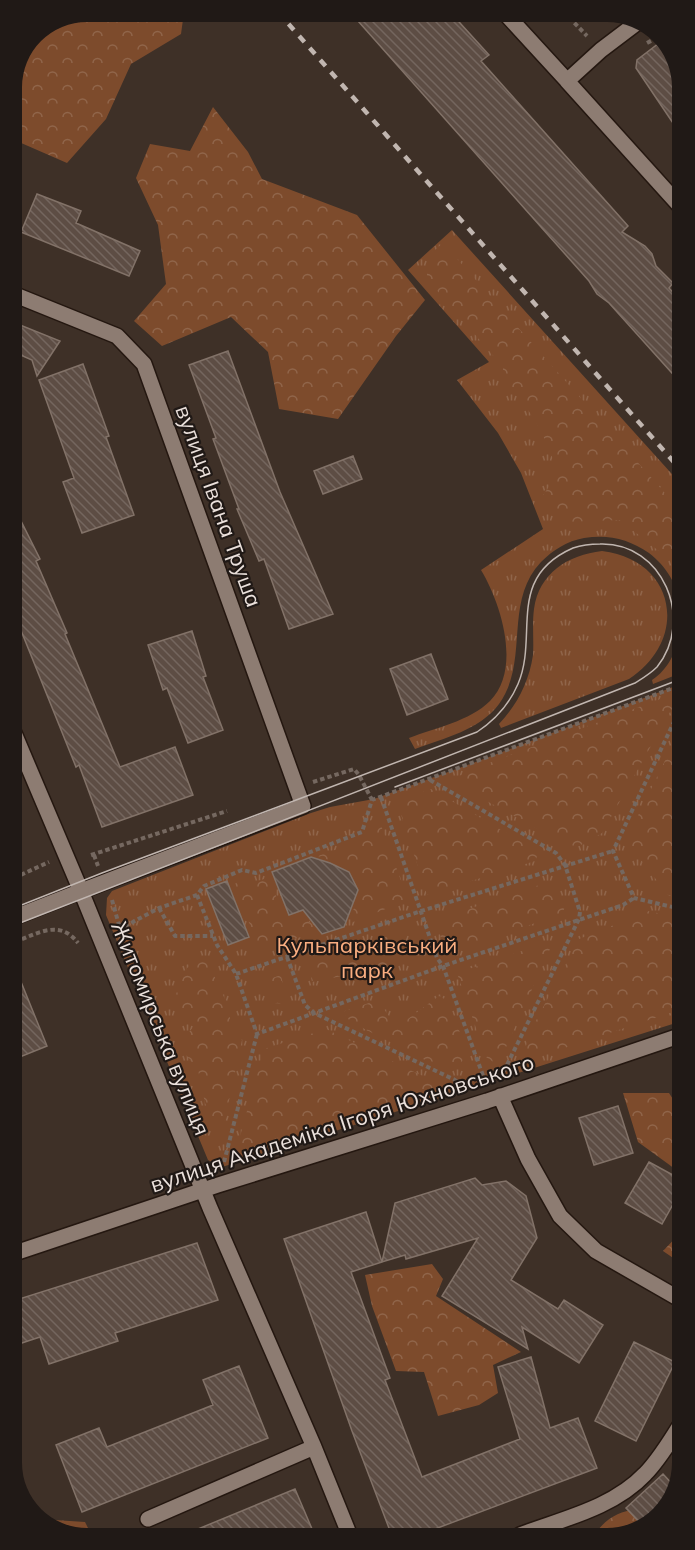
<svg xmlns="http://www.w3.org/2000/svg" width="695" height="1550" viewBox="0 0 695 1550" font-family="Mulish,sans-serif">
	<defs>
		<pattern id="grass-tufts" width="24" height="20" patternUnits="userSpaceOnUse" patternTransform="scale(1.5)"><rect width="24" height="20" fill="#7d4b2c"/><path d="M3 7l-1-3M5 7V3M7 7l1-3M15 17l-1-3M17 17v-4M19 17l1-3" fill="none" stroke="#90654a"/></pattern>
		<pattern id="forest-crowns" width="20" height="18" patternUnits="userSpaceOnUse" patternTransform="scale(1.5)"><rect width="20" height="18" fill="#7d4b2c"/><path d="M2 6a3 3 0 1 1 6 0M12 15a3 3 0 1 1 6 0" fill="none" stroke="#90654a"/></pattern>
		<pattern id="building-back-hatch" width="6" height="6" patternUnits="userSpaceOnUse" patternTransform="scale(1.5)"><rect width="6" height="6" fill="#5d4d44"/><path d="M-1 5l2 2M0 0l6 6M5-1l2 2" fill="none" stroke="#74665e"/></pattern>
	</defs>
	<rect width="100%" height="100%" fill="#3e3027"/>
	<path fill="url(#grass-tufts)" d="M452,230L680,483V606C678,585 666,566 649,553C629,539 608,534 584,538C567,541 553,550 541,562C503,602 530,661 499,704C480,730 444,738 415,749L409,738C435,728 470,721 490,701C522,669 501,603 481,570L543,529L521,473L498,433L457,380L489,362L408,270Z
		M602,551C676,560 690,639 629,679L501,728L499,724C517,705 529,682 533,655C534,640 532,624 534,609C539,573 568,555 602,551Z
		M681,632V673L653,684L652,680C668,670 677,650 681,632Z
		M681,684L682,1021L222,1167L208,1160L106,915L107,898L112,891L311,813L330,807L374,799L473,763Z"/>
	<path fill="url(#forest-crowns)" d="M88,12H184L181,34L131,64L106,119L67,163L12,139V83L34,34Z
		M213,107L248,152L262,179L357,215L425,300L396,336L338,419L279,409L268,352L231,317L162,346L134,321L166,284L158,225L136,178L150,144L190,151Z
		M443,243L680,510V568L620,520L560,522L547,509L542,497L558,473C544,433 533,411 503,381V367L427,279V257Z
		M671,695L674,705L602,833L579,846L567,845L450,781L473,769Z
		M681,728V899L668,895L632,848L629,834Z
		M431,789L539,852L535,861L427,895L397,802Z
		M378,817L408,900L353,922L350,917L362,891L355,870L318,856L369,838L370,821Z
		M240,879L248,884L264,879L274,889L282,918L305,919L314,925L312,934L257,949L251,946L250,925L233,886Z
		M554,880L565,907L562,914L458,949H444L436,920Z
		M649,911L681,919L682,1009L522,1062L529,1034L579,939Z
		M412,928L385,974L347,975L312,982L308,963Z
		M554,940L503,1054L495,1063L486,1057L457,973Z
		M205,956L230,1010V1026L242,1040L221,1138L205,1103L198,1070L183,1051L182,1041L194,1026L174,999L187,968Z
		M281,975L287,1004L274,1003L269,990L252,985Z
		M439,996L448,1001L468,1054L457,1067L425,1060L351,1022L342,1012L378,1000L394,1024H401Z
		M326,1029L443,1086L236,1151L264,1049Z
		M623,1093H669L682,1113V1174L638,1142Z
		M682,1231V1264L663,1251Z
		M432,1264L443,1279L436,1296L521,1352L493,1365L498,1393L479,1405L438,1416L424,1372L396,1371L372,1306L365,1275Z
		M673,1496L670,1505L632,1534H595C617,1502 644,1514 673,1496Z
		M39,1519L85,1522L93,1538H82L42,1523Z"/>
	<path fill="url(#building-back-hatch)" stroke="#827268" stroke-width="1.5" d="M350,12H450L489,55L481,61L628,226L622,232L645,246L652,254L656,266L673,283L669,288L680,300V382L609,303L597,294L589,281Z
		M663,40L679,63V132L636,68L637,60Z
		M37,194L81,211L76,223L140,251L129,276L21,232Z
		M15,323L60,341L37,376L32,360L16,353Z
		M228,351L280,492L333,614L289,629L264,559L259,561L237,509H239L213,439L216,438L189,365Z
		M83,364L109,436L106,437L134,515L82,533L63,482L74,478L39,380Z
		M353,456L362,479L323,494L314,471Z
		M13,505L40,559L36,561L67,633L65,634L120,767L175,747L193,795L102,827L79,765L76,767L14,613Z
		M192,631L206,676L203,677L223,730L188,743L167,688L163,690L148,645Z
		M431,654L448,699L407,715L390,669Z
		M311,857L330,863L349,872L358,890L344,927L322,934L303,910L289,915L272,872Z
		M227,881L249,937L228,945L206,889Z
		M15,967L47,1046L15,1059Z
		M618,1106L633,1153L594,1165L579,1118Z
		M649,1162L682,1180V1188L662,1224L625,1203Z
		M475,1178L482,1185L506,1181L526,1196L537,1238L511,1280L558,1309L564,1300L603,1325L579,1363L522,1327L528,1349L442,1296L478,1238L406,1259L405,1255L382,1262L395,1203Z
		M366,1212L382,1262L351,1272L390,1378L385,1380L422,1477L520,1439L498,1367L531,1357L550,1428L578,1418L597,1468L419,1535L392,1536L352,1431L284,1239Z
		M197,1243L218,1300L115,1333L118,1341L49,1364L40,1337L16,1345V1300Z
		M634,1342L675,1362L636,1441L595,1421Z
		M239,1366L268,1438L82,1512L56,1445L99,1428L107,1447L213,1405L203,1380Z
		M663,1474L675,1487L671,1501L643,1526L626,1508Z
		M295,1489L315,1536L181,1537V1536Z"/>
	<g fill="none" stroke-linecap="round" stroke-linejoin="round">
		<g stroke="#241710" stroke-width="18">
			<path id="lane" d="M504,12L570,84
				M638,22L601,50L567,81L679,205"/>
		</g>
		<g stroke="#241710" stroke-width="18">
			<path id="street" d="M13,294L117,336L144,364L303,806L81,891
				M14,733L81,891L210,1208L314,1447L350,1536
				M500,1096L528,1159L560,1216L596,1251L683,1301
				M15,1253L218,1185L487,1101L682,1035
				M148,1519L314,1447
				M520,1535C562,1519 613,1508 645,1474C660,1459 671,1439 683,1421"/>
		</g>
		<g stroke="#241710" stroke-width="18">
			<path id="secondary" d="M15,917L81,891"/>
		</g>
		<path stroke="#756860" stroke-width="4" stroke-dasharray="4.5 3" stroke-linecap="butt" d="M564,12L587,36
			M647,43L660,36
			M681,707L613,851L634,898L681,909
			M430,780L556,853L565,865L580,912L579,919L502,1075
			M313,782L354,769L359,775L372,800
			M381,797L437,958L443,966L485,1081
			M91,855L227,811
			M94,855L98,866
			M14,878L49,862
			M197,895L217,945L236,974L257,1034L443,966L623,905L634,898
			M112,900L119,925
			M159,908L175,936H213
			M118,930L159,908L197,895L204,886L242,870L256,873L362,832L372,800L681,685
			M15,942C38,933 60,919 78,943
			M287,957L305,1005L314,1013L455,1080L465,1088
			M236,974L421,911L613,851
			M224,1162L257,1034"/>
		<use href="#lane" stroke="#8d7c72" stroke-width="15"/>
		<use href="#street" stroke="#8d7c72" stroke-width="15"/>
		<use href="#secondary" stroke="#8d7c72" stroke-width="15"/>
		<path stroke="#c1b6b0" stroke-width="1.5" d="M395,787L681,679
			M14,908L102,873L477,732C495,720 509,705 518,684C539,635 505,578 573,548C582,545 592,544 600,544C663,542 695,620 657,667C650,674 643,678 635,683L15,925"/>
		<path stroke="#c1b6b0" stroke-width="4.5" stroke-dasharray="8 8" stroke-linecap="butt" d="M278,12L680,469"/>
	</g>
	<g text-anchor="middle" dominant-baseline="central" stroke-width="4.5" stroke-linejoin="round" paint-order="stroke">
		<g font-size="22" fill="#ebe1dc" stroke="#201916">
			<text transform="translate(219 506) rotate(70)">вулиця Івана Труша</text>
			<text transform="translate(161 1028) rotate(68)">Житомирська вулиця</text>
			<text transform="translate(342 1123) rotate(-18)">вулиця Академіка Ігоря Юхновського</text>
		</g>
		<g font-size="22" fill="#faae81" stroke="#201916">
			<text x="367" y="945">Кульпарківський<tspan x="367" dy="25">парк</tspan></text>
		</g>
	</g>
	<path d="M0 0H695V1550H0ZM87 22H607A65 65 0 0 1 672 87V1463A65 65 0 0 1 607 1528H87A65 65 0 0 1 22 1463V87A65 65 0 0 1 87 22Z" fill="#201916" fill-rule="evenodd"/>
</svg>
